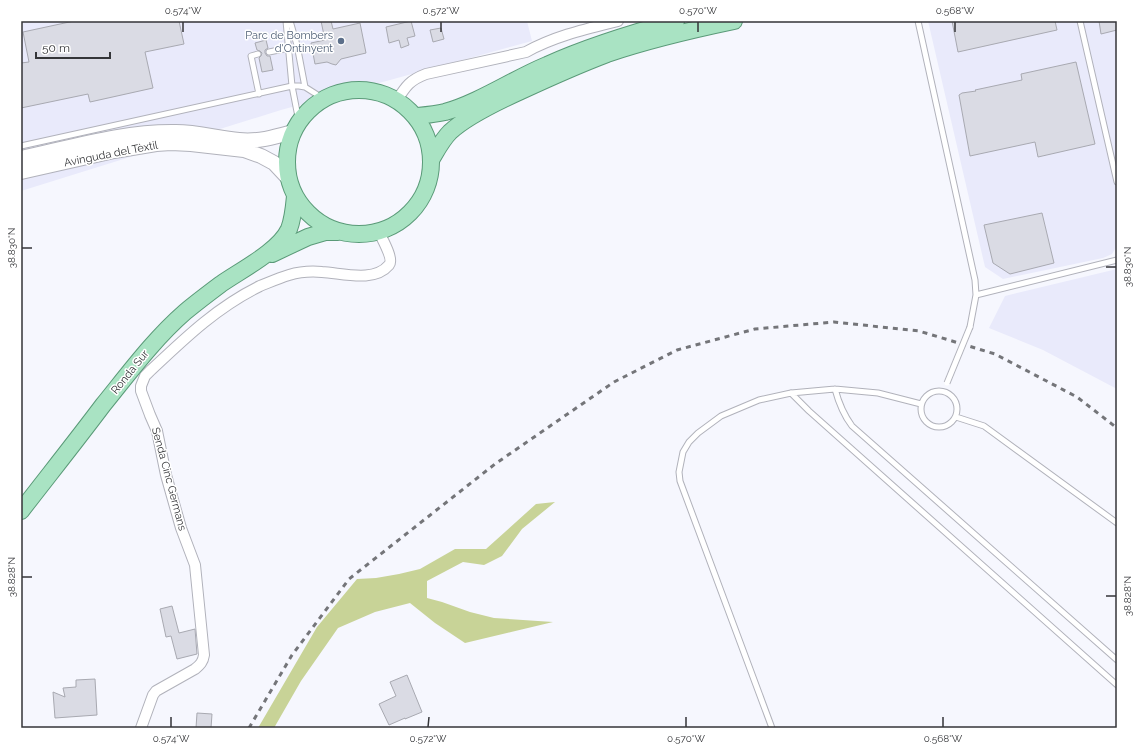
<svg xmlns="http://www.w3.org/2000/svg" width="1138" height="749" viewBox="0 0 1138 749" font-family="Raleway,sans-serif">
	<rect width="100%" height="100%" fill="#f6f7fe"/>
	<path fill="#e9eafb" d="M21,21H527L532,41L281,110L21,191Z
		M928,21H1117V246L1112,254L1103,258L1003,279L985,267Z
		M1117,269V333H1115L1117,344V389L1043,350L989,328L1005,296Z"/>
	<path fill="#c8d397" d="M555,502L522,529L502,556L484,565L463,562L427,581V598L442,602L470,612L494,618L553,622L465,643L435,623L410,603L375,612L338,628L301,681L274,728H258L317,627L357,579L376,578L399,574L420,569L455,549H486L536,504Z"/>
	<path fill="#dadbe4" stroke="#a8a9b1" d="M74,21H179L184,44L145,52L153,88L90,102L88,94L21,108V63L29,62L23,32Z
		M321,21H331L333,29L360,23L366,53L341,59L336,65L332,64L327,62L315,64L311,43L325,40Z
		M411,21L415,36L407,38L409,45L401,48L399,40L389,43L386,27Z
		M952,21H1055L1057,30L958,52Z
		M1099,21H1117V30L1101,34Z
		M441,28L444,39L433,42L430,30Z
		M266,40L268,48L265,50V53L267,56H270L273,70L262,72L259,58L261,56L262,53L260,51L257,50L255,43Z
		M1076,62L1095,144L1038,157L1035,142L970,156L959,95L962,93L976,91L975,90L1022,80L1021,74Z
		M1042,213L1054,263L1010,274L993,263L984,225Z
		M172,606L179,633L195,629L197,654L177,659L171,636L166,637L160,609Z
		M407,675L422,712L405,719V718L389,725L379,704L396,696L390,682Z
		M95,679L97,715L55,718L53,692L65,697L63,688L76,687V680Z
		M197,713L212,714L211,728H196Z"/>
	<g fill="none" stroke-linecap="round" stroke-linejoin="round">
		<g stroke="#b1b2bb" stroke-width="7">
			<path id="lane" d="M286,21L292,86L299,122
				M290,21L297,45L305,87L324,99
				M918,21L975,280L976,295L970,327
				M1080,21L1117,182
				M269,52L289,48
				M258,54L251,56L259,94
				M21,146L292,86H299L305,87
				M976,295L1117,260
				M835,389C839,404 843,414 852,426L1117,660
				M921 409a18 18 0 1 1 36 0a18 18 0 1 1-36 0Z
				M791,393L809,411L1117,685
				M956,417L984,426L1117,523
				M772,728L680,481L679,472L683,452L689,442L698,433L721,416L759,400L791,393L835,389L878,393L921,404"/>
		</g>
		<g stroke="#b1b2bb" stroke-width="12">
			<path id="street" d="M397,100C406,86 410,80 426,74L526,52C555,36 586,29 618,21
				M141,728L153,695L156,691L195,669C200,665 203,662 204,655L195,565L181,528L166,475L157,431L150,415L141,391V386L145,376L150,371C185,338 217,307 260,286C270,282 279,278 289,275C299,272 311,271 322,272C342,273 374,283 389,265C394,259 382,239 379,232"/>
		</g>
		<g stroke="#b1b2bb" stroke-width="16">
			<path id="secondary" d="M21,158C72,147 124,131 176,132C197,132 218,138 239,140C258,142 275,137 293,132
				M21,172L114,151L156,144L171,143L191,144L244,150L261,156L274,163L288,178"/>
		</g>
		<g stroke="#5a9a78" stroke-width="18">
			<path id="primary" d="M287 162a72 72 0 1 1 144 0a72 72 0 1 1-144 0Z
				M418,116C427,115 436,114 445,112C480,102 513,79 547,65C589,46 632,33 676,21
				M431,160C437,150 442,140 450,132C467,116 499,101 521,91C549,78 578,65 607,54C648,40 691,30 734,21
				M272,254L308,237L325,232H338
				M21,511C48,476 76,441 103,405C129,373 154,339 185,312C197,302 209,293 221,284C241,270 279,251 289,229C293,219 294,207 295,196"/>
		</g>
		<use href="#lane" stroke="#fff" stroke-width="5"/>
		<use href="#street" stroke="#fff" stroke-width="10"/>
		<use href="#secondary" stroke="#fff" stroke-width="14"/>
		<use href="#primary" stroke="#a9e3c3" stroke-width="16"/>
		<path stroke="#747579" stroke-width="3" stroke-dasharray="5 5" stroke-linecap="butt" d="M249,728L292,655L349,579L495,464L614,382L677,350L755,329L834,322L919,331L995,354L1077,397L1117,428"/>
		<g stroke="#b1b2bb" stroke-width="7" stroke-linecap="butt">
			<path id="lane-bridge" d="M947,383L970,327"/>
		</g>
		<use href="#lane-bridge" stroke="#fff" stroke-width="5"/>
	</g>
	<path fill="none" stroke="#343538" stroke-width="1.5" d="M183,32V22M441,32V22M698,32V22M955,32V22M22,248H32M1106,267H1116M22,577H32M1106,596H1116M171,727V717M428,727L429,717M686,727V717M943,727V717"/>
	<circle fill="#5c6f8a" stroke="#fff" stroke-width="1.5" cx="341" cy="41" r="4"/>
	<g text-anchor="middle" dominant-baseline="central" stroke-width="3" stroke-linejoin="round" paint-order="stroke">
		<g font-size="11" fill="#4e5e75" stroke="#fff" text-anchor="end">
			<text x="333" y="35">Parc de Bombers<tspan x="333" dy="13">d'Ontinyent</tspan></text>
		</g>
		<g font-size="11" fill="#343538" stroke="#fff">
			<text transform="translate(111 154) rotate(-11)">Avinguda del Tèxtil</text>
			<text transform="translate(130 372) rotate(-51)">Ronda Sur</text>
			<text transform="translate(169 479) rotate(75)">Senda Cinc Germans</text>
		</g>
	</g>
	<rect width="1138" height="749" fill="none" stroke="#ffffff" stroke-width="44"/>
	<path d="M36 52v6h74v-6" fill="none" stroke="#343538" stroke-width="2"/>
	<text x="42" y="52" font-size="12" fill="#343538" stroke="#ffffff" stroke-width="3" paint-order="stroke">50 m</text>
	<rect x="22" y="22" width="1094" height="705" fill="none" stroke="#343538" stroke-width="1.5"/>
	<g font-size="10" text-anchor="middle" fill="#343538">
		<text x="183" y="14">0.574°W</text>
		<text x="441" y="14">0.572°W</text>
		<text x="698" y="14">0.570°W</text>
		<text x="955" y="14">0.568°W</text>
		<text transform="translate(11 248) rotate(-90)" y="4">38.830°N</text>
		<text transform="translate(1127 267) rotate(-90)" y="4">38.830°N</text>
		<text transform="translate(11 577) rotate(-90)" y="4">38.828°N</text>
		<text transform="translate(1127 596) rotate(-90)" y="4">38.828°N</text>
		<text x="171" y="742">0.574°W</text>
		<text x="428" y="742">0.572°W</text>
		<text x="686" y="742">0.570°W</text>
		<text x="943" y="742">0.568°W</text>
	</g>
</svg>
